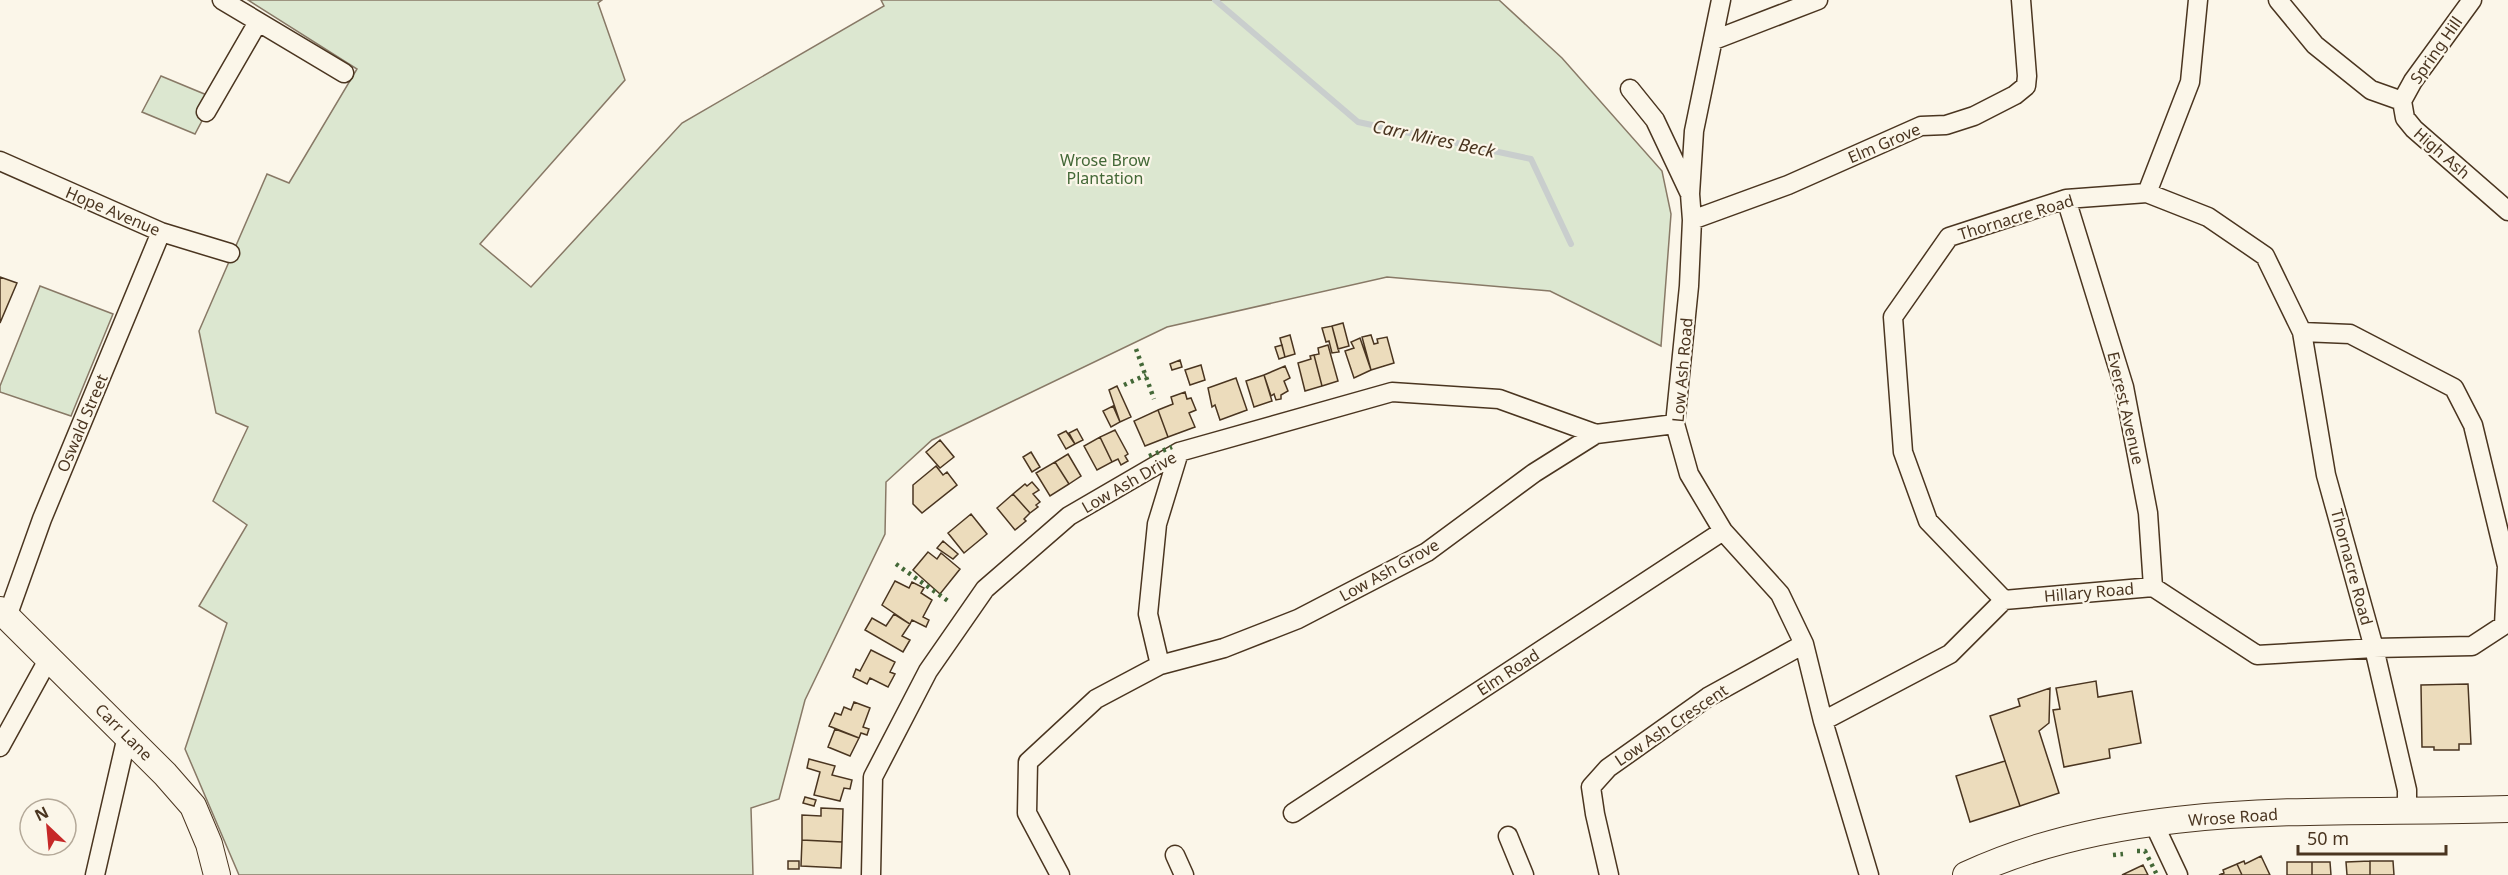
<svg xmlns="http://www.w3.org/2000/svg" width="2508" height="875" viewBox="0 0 2508 875" font-family="'Noto Sans',sans-serif">
	<rect width="100%" height="100%" fill="#fbf6e9"/>
	<path fill="#dce7d0" stroke="#887966" stroke-width="1.5" d="M248,0H602L598,3L625,80L480,244L531,287L682,123L884,6L881,0H1499L1562,58L1662,171L1671,214L1661,346L1550,291L1387,277L1167,327L932,440L886,482L885,534L805,700L779,799L751,808L753,875H239L185,749L227,623L199,606L247,525L213,501L248,427L216,413L199,331L267,174L289,183L357,69Z
		M161,76L214,98L195,134L142,112Z
		M40,286L113,314L71,416L0,392V386Z"/>
	<g fill="none" stroke-linecap="round" stroke-linejoin="round">
		<path stroke="#c9cecd" stroke-width="6" d="M1215,0L1358,122L1531,159L1571,244"/>
	</g>
	<path fill="#ecdcbc" stroke="#4a3520" stroke-width="1.5" d="M0,277L17,283L0,323Z
		M1343,323L1349,346L1338,349L1332,326Z
		M1332,326L1339,352L1332,353L1329,341L1326,342L1322,328Z
		M1290,335L1295,354L1285,357L1280,338Z
		M1371,335L1374,344L1378,343L1377,339L1387,337L1394,363L1371,370L1362,337Z
		M1360,338L1371,370L1354,378L1345,351L1354,348L1351,342Z
		M1282,345L1285,357L1279,359L1275,347Z
		M1328,345L1338,381L1322,386L1314,355L1319,354L1318,348Z
		M1314,355L1322,386L1305,391L1298,363L1311,359L1310,356Z
		M1180,360L1182,367L1172,370L1170,364Z
		M1201,365L1205,380L1190,385L1185,370Z
		M1285,366L1290,378L1284,381L1288,391L1281,395V399L1276,400L1274,394L1271,396L1264,375Z
		M1264,375L1272,401L1254,407L1246,381Z
		M1236,378L1247,410L1220,420L1215,405L1212,407L1208,388Z
		M1117,386L1131,417L1120,422L1109,390Z
		M1185,392L1187,399L1191,398L1196,410L1189,413L1195,427L1168,437L1158,410L1173,404L1171,397Z
		M1113,406L1120,422L1111,427L1103,411Z
		M1158,410L1168,437L1145,446L1134,421Z
		M1077,429L1083,440L1075,444L1069,433Z
		M1115,430L1128,454L1125,456L1128,461L1121,465L1118,459L1112,462L1100,437Z
		M1066,431L1075,444L1066,449L1058,435Z
		M1100,437L1112,462L1097,470L1084,446Z
		M940,440L954,457L940,468L926,452Z
		M1031,452L1040,467L1032,472L1023,457Z
		M1068,454L1081,476L1069,484L1055,462Z
		M1055,462L1069,484L1050,496L1036,473Z
		M936,466L943,475L947,472L957,485L922,513L913,504V485Z
		M1032,482L1039,490L1033,494L1040,502L1036,505L1038,507L1030,513L1013,494L1025,484L1027,486Z
		M1013,494L1030,513L1024,519L1026,521L1015,530L997,508Z
		M971,514L987,534L964,553L948,533Z
		M943,541L958,554L953,559L937,548Z
		M928,552L937,559L941,553L960,569L940,594L913,570Z
		M895,581L909,588L912,582L924,588L921,593L932,600L923,617L929,620L926,627L912,620L910,624L882,605Z
		M894,614L910,624L902,636L910,640L903,652L865,630L872,618L886,626Z
		M871,650L895,662L890,672L895,674L888,687L870,678L867,684L853,677L856,669L860,671Z
		M2096,681L2098,697L2132,691L2141,743L2109,749L2110,758L2064,767L2053,710L2060,709L2056,688Z
		M2468,684L2471,744H2459V750H2434V747H2422L2421,685Z
		M2050,688L2049,723L2039,731L2059,793L2020,806L1990,716L2020,706L2018,699Z
		M854,702L870,708L863,727L869,729L867,735L861,733L859,738L829,726L835,713L841,715L844,707L851,710Z
		M835,729L859,738L850,756L828,747Z
		M809,759L835,766L832,775L852,780L850,789L844,788L840,801L814,795L820,772L807,768Z
		M2005,761L2020,806L1970,822L1956,776Z
		M805,797L816,800L814,806L803,803Z
		M821,808L843,809L842,842L802,840V815L821,816Z
		M802,840L842,842L841,868L801,866Z
		M2261,856L2270,875H2242L2237,864L2244,861L2245,864Z
		M788,861H799V869H788Z
		M2370,861H2393L2394,875H2370Z
		M2370,861V875H2347L2346,862Z
		M2287,862H2312V875H2287Z
		M2312,862H2330L2331,875H2312Z
		M2237,864L2242,875H2219L2224,873L2223,870Z
		M2143,865L2148,875H2122Z"/>
	<g fill="none" stroke-linecap="round" stroke-linejoin="round">
		<g stroke="#4a3520" stroke-width="21">
			<path id="street" d="M222,0L344,73
				M1721,0L1694,131L1690,194L1692,220L1689,286L1675,424L1689,474L1723,531L1780,594L1804,644L1823,721L1869,875
				M2278,0L2315,45L2371,90L2402,101L2405,118L2414,129L2508,211
				M1714,40L1818,0
				M1630,89L1655,120L1689,192
				M2402,101L2413,81L2472,0
				M206,112L258,22
				M0,161L161,232L230,253
				M2147,193L2190,82L2198,0
				M2066,199L2124,387L2148,513L2153,587
				M1692,220L1788,185L1921,126L1946,125L1974,116L2015,95L2026,86L2027,76L2021,0
				M2004,600L1928,521L1903,452L1893,317L1949,237L2066,199L2147,193L2208,217L2265,256L2302,332L2326,475L2374,648L2407,790V812
				M7,617L42,519L161,232
				M1160,665L1224,648L1298,619L1427,552L1534,473L1596,434
				M1823,721L1950,654L2004,600L2153,587L2257,655L2374,648L2472,646L2504,625L2507,566L2473,425L2454,388L2350,334L2302,332
				M0,747L49,658
				M1293,813L1723,531
				M2154,824L2178,875
				M1508,836L1524,875
				M1175,855L1184,875
				M95,875L127,736
				M871,875L873,777L928,671L985,589L1069,516L1179,452L1392,392L1499,399L1596,434L1675,424
				M1060,875L1027,813L1028,762L1096,699L1160,665L1148,614L1157,524L1179,452
				M1609,875L1595,814L1591,787L1608,768L1708,697L1804,644"/>
		</g>
		<g stroke="#4a3520" stroke-width="28">
			<path id="secondary" d="M0,610L165,774L193,806L209,844L217,875
				M1966,875C2133,797 2328,815 2508,809"/>
		</g>
		<use href="#street" stroke="#fbf6e9" stroke-width="18"/>
		<use href="#secondary" stroke="#fbf6e9" stroke-width="26"/>
		<path stroke="#436837" stroke-width="4.5" stroke-dasharray="3 4.5" stroke-linecap="butt" d="M1136,349L1154,399
			M1124,385L1146,375
			M1149,456L1172,447
			M896,564L948,601
			M2137,851H2145L2157,875
			M2113,855L2123,854"/>
	</g>
	<g text-anchor="middle" dominant-baseline="central" stroke-width="4.5" stroke-linejoin="round" paint-order="stroke">
		<g font-size="16" fill="#4a3520" stroke="#fbf6e9">
			<text transform="translate(2436 50) rotate(-55)">Spring Hill</text>
			<text transform="translate(1884 143) rotate(-23)">Elm Grove</text>
			<text transform="translate(2442 153) rotate(41)">High Ash</text>
			<text transform="translate(113 211) rotate(23)">Hope Avenue</text>
			<text transform="translate(2016 217) rotate(-17)">Thornacre Road</text>
			<text transform="translate(1682 370) rotate(-85)">Low Ash Road</text>
			<text transform="translate(2126 408) rotate(77)">Everest Avenue</text>
			<text transform="translate(82 423) rotate(-67)">Oswald Street</text>
			<text transform="translate(1129 482) rotate(-30)">Low Ash Drive</text>
			<text transform="translate(2352 567) rotate(75)">Thornacre Road</text>
			<text transform="translate(1389 570) rotate(-29)">Low Ash Grove</text>
			<text transform="translate(2089 592) rotate(-5)">Hillary Road</text>
			<text transform="translate(1508 672) rotate(-33)">Elm Road</text>
			<text transform="translate(1671 725) rotate(-34)">Low Ash Crescent</text>
			<text transform="translate(124 732) rotate(45)">Carr Lane</text>
			<text transform="translate(2233 817) rotate(-4)">Wrose Road</text>
		</g>
		<g font-size="16" fill="#436837" stroke="#fbf6e9">
			<text x="1105" y="160">Wrose Brow<tspan x="1105" dy="18">Plantation</tspan></text>
		</g>
		<g font-size="18" font-style="italic" fill="#4a3520" stroke="#fbf6e9">
			<text transform="translate(1434 138) rotate(12)">Carr Mires Beck</text>
		</g>
	</g>
	<g transform="translate(48 827) rotate(334)"><circle r="28" fill="#fbf6e9" stroke="#b4a999" stroke-width="1.5"/>
	<path d="M0-4.5L10 22L0 15L-10 22Z" fill="#c62828"/>
	<text y="-9" font-size="16" font-weight="bold" text-anchor="middle" fill="#4a3520">N</text>
	</g>
	<path d="M2298 845v9h148v-9" fill="none" stroke="#4a3520" stroke-width="3"/>
	<text x="2307" y="845" font-size="18" fill="#4a3520" stroke="#fbf6e9" stroke-width="4.5" paint-order="stroke">50 m</text>
</svg>
